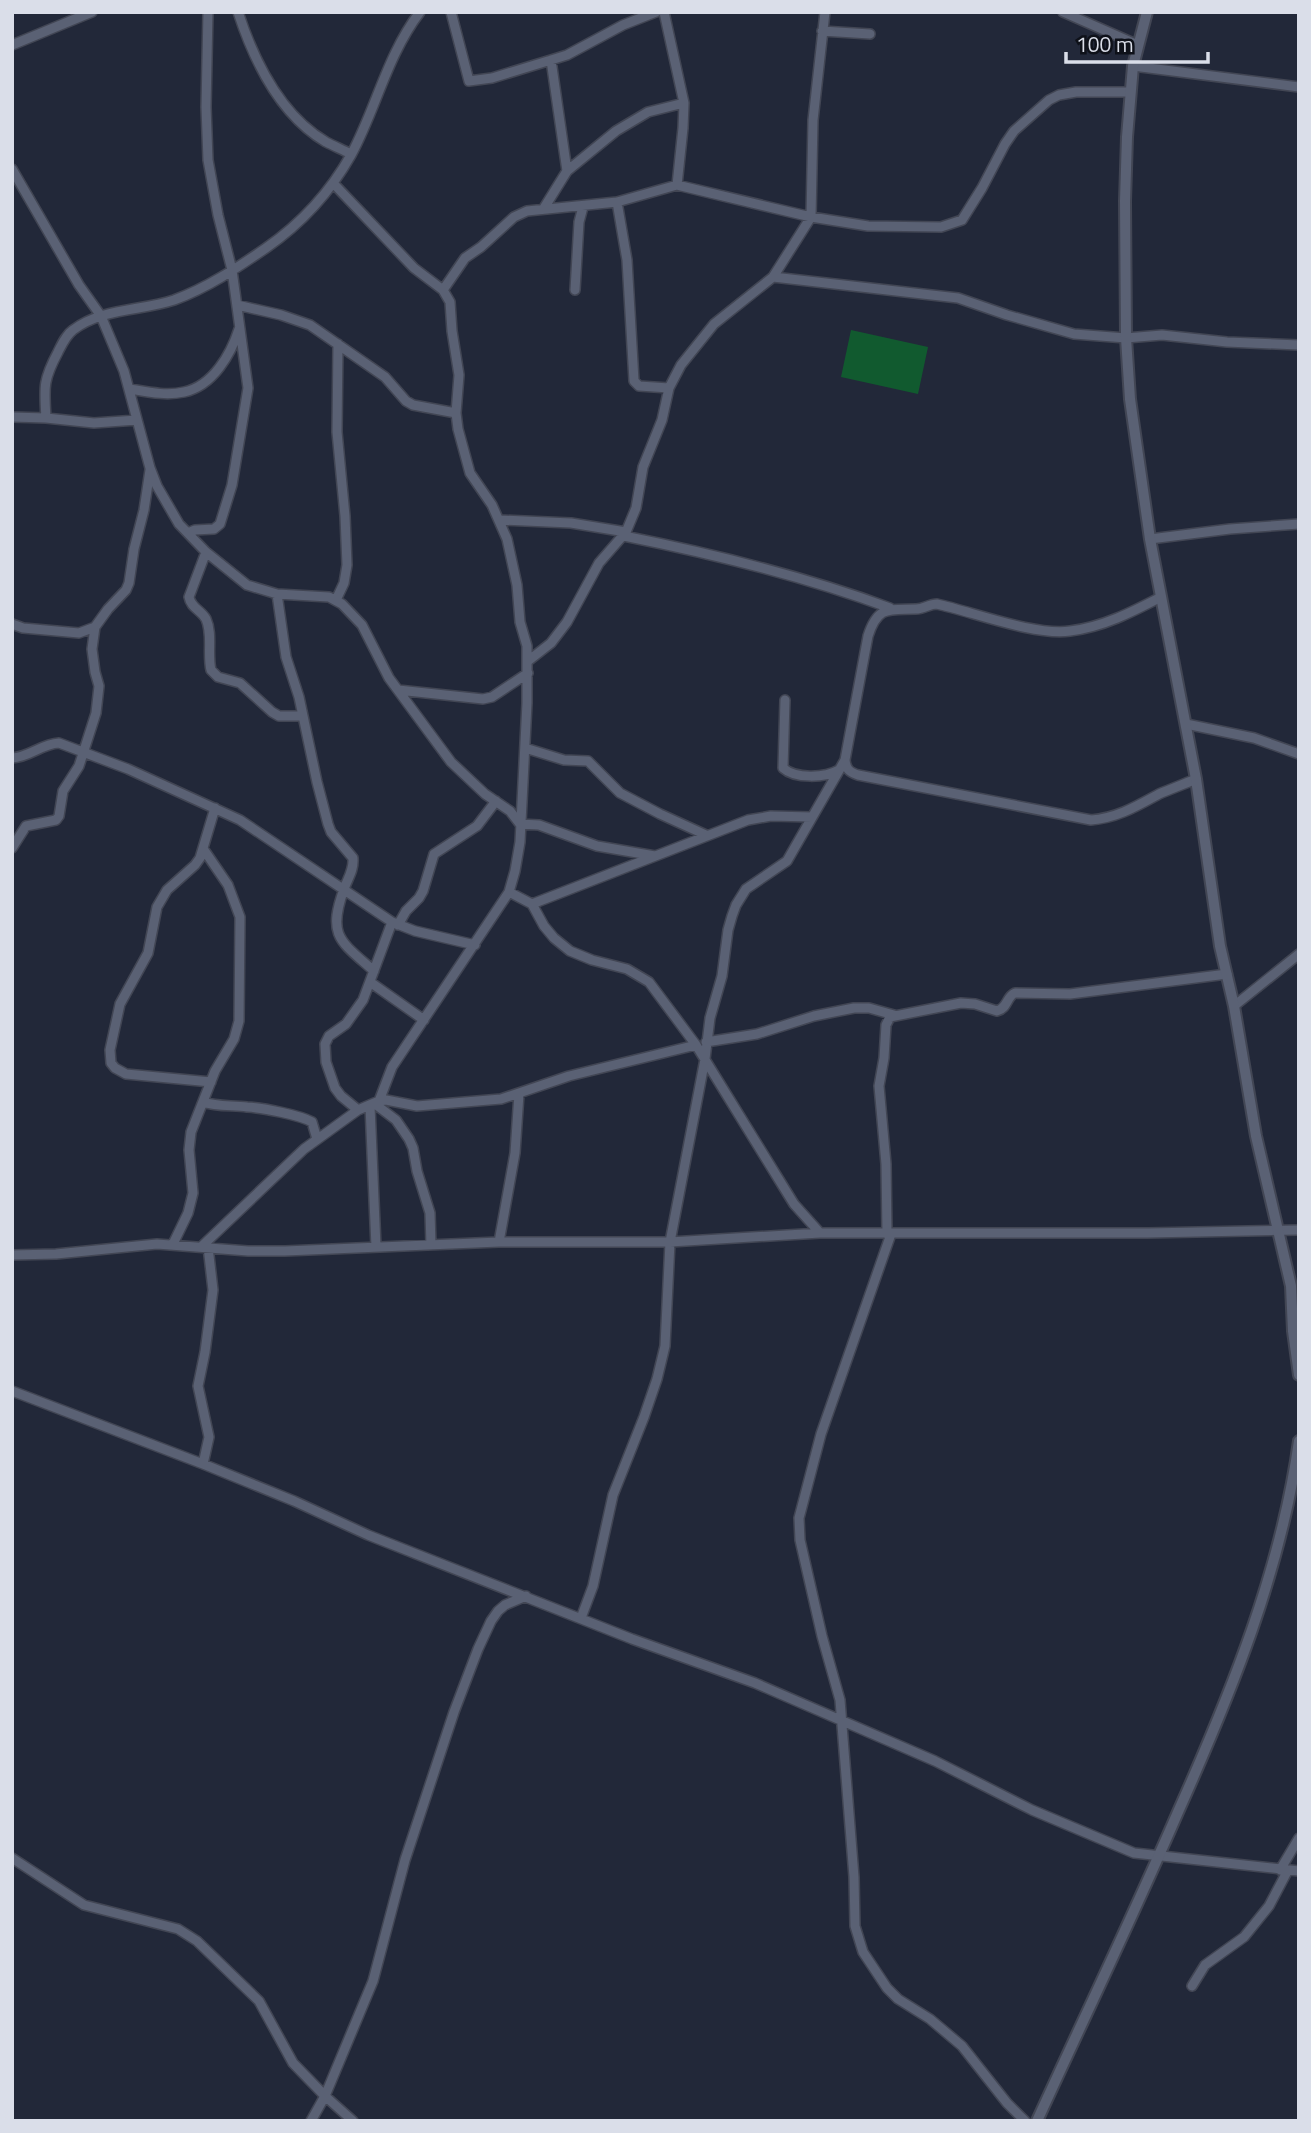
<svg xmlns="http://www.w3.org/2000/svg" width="1311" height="2133" viewBox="0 0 1311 2133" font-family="'Titillium Web',sans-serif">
	<rect width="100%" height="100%" fill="#222839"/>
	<path fill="#115a2f" d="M851,330L928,347L918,394L841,377Z"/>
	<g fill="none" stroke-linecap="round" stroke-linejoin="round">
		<g stroke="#424654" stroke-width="12">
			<path id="minor" d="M238,12C254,61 280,115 326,142C334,146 343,150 351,154
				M451,12L469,81L492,78L551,60L567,55L623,25L656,12
				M664,12L684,103L683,128L677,185
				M1063,12L1138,45
				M822,31L870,34
				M12,45L92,12
				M551,60L567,171
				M1133,66L1299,87
				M12,169L79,285L101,316L124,371L150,468L157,486L179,524L206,552L247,585L277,594L329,597L342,604L362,625L389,678L451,762L485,794L510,811L520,824L539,825L597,846L655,856
				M617,202L627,260L634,381L639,386L669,388
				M544,208L567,171L616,131L648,112L684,103
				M773,277L958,298L1007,315L1074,334L1126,338L1162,335L1227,342L1299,345
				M443,290L465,258L481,247L514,217L527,211L617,202L677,185L811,217L868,226L941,227L962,220L982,188L1005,144L1014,131L1049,100L1059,95L1076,92H1129
				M575,290L579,222L583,207
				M237,305L281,315L310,325L385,377L406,401L413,405L456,413
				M130,389C148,392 166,396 184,392C213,386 231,354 239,329
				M12,417L46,418L94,423L137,420
				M46,418C44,387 43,380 58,352C62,344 66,335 73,330C102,308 141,311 174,300C207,288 237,268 266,248C302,223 329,194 351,155C376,109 387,55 420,12
				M500,520L571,523L626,532
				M188,533L195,530L214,529L220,524L232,485L248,388L232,270L218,215L208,160L206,107L208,12
				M624,536C714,554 804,576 890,608
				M1150,539L1230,529L1299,524
				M206,552L189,597C191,608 201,610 206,619C213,634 207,654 211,670L218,677L240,683L272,712L279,716H302
				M277,594L286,657L299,697L317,782L328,824L331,832L353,858C354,870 348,878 344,889C327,936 340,941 374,971
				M1161,597C1132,612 1103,627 1070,631C1035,636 973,612 937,604C929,604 924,609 916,609C889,610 878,605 868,636L845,760C846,769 849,772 858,775L1091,820C1117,818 1137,806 1159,794C1171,789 1184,784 1196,779
				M336,600L344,583L347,565L345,516L337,432L338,344
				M12,624L23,628L79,633L95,627
				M528,661L551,643L567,622L599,563L626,532L636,508L643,467L662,420L669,388L681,365L714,324L773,277L811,217L813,120L825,12
				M398,690L483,699L492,697L528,673
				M785,700L783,768C795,779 825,778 839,770
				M1186,724L1254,738L1299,754
				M525,748L564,760L588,761L620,793L660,814L706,835
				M12,758C30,757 41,744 59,743L128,769L240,820L392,922L415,931L475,945
				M12,848L26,826L56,820L59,816L63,791L79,766L96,713L99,686L95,672L92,649L95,627L108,609L126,590L129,583L134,549L144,510L150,470
				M509,892L532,904L544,926L554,938L570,951L592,960L627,969L649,982L696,1045L794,1204L820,1233
				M532,904L748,820L771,816L812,817
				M398,925L406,911L419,898L423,891L434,854L477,826L496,801
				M370,982L424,1020
				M1234,1006L1299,954
				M706,1042L757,1034L814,1016L854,1008H869L894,1015
				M211,1082L126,1074L115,1068L111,1063L110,1050L120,1004L148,953L157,907L167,890L195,865L200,858L215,808
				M379,1101L386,1100L417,1106L501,1099L569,1076L696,1045
				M203,1102C217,1107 233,1105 247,1107C263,1108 300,1115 312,1122L317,1139
				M375,1104L396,1120L409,1139L413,1148L417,1171L430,1213L431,1245
				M370,1106L376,1247
				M358,1110L341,1096L335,1088L326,1062L325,1044L329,1036L346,1024L363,1000L392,922
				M887,1234L886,1164L879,1086L884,1058L886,1025L890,1017L961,1003L975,1004L997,1011C1008,1008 1006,997 1015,993L1070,994L1227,974
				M891,1234L821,1434L799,1518L800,1540L822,1636L840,1700L854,1877L855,1926L863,1952L887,1988L898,1999L930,2019L962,2046L1007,2103L1025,2121
				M499,1242L515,1153L519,1094
				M173,1244L188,1213L193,1193L189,1150L191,1132L215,1071L234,1039L239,1021L240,917L228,885L204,850
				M201,1247L304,1149L358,1110L379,1101L392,1067L509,892L515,871L520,842L527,703V646L520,622L517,585L507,539L492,505L470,473L458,429L456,413L459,375L452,331L450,302L443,290L414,268L333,183
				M12,1255L56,1254L157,1244L248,1251H285L499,1242H670L820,1233H1148L1299,1230
				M12,1391L203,1464L294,1501L368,1535L632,1639L755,1683L935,1761L1032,1810L1134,1853L1299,1871
				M203,1464L209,1437L198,1386L205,1352L213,1290L208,1247
				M581,1618L593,1586L613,1495L644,1417L657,1379L665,1346L670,1242L705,1059L710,1018L722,976L728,930L732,916L736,905L746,889L787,861L845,760
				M12,1858L84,1905L178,1929L197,1941L259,2001L293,2063L325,2096L353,2121
				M1280,1870L1299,1838
				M1192,1986L1205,1965L1244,1937L1269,1906L1288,1870
				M311,2121L325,2096L373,1981L405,1860L454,1712L478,1649L491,1621L498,1611L505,1605L526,1596"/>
		</g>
		<g stroke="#424654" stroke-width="14">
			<path id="tertiary" d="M1147,12L1133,66L1127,137L1125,201L1126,338L1130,399L1150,539L1196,779L1220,946L1234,1006L1256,1136L1291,1286L1293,1331L1299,1375
				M1037,2121C1084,2018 1133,1916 1178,1812C1231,1693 1281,1571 1299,1441"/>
		</g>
		<use href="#minor" stroke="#5a6174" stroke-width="9"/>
		<use href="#tertiary" stroke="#5a6174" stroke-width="10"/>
	</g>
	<rect width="1311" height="2133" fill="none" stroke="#dadee9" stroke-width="28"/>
	<path d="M1066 52v10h142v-10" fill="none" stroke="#dadee9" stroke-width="3.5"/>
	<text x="1076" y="52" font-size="21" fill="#dadee9" stroke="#0e1119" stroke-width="5" paint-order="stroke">100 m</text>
</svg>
